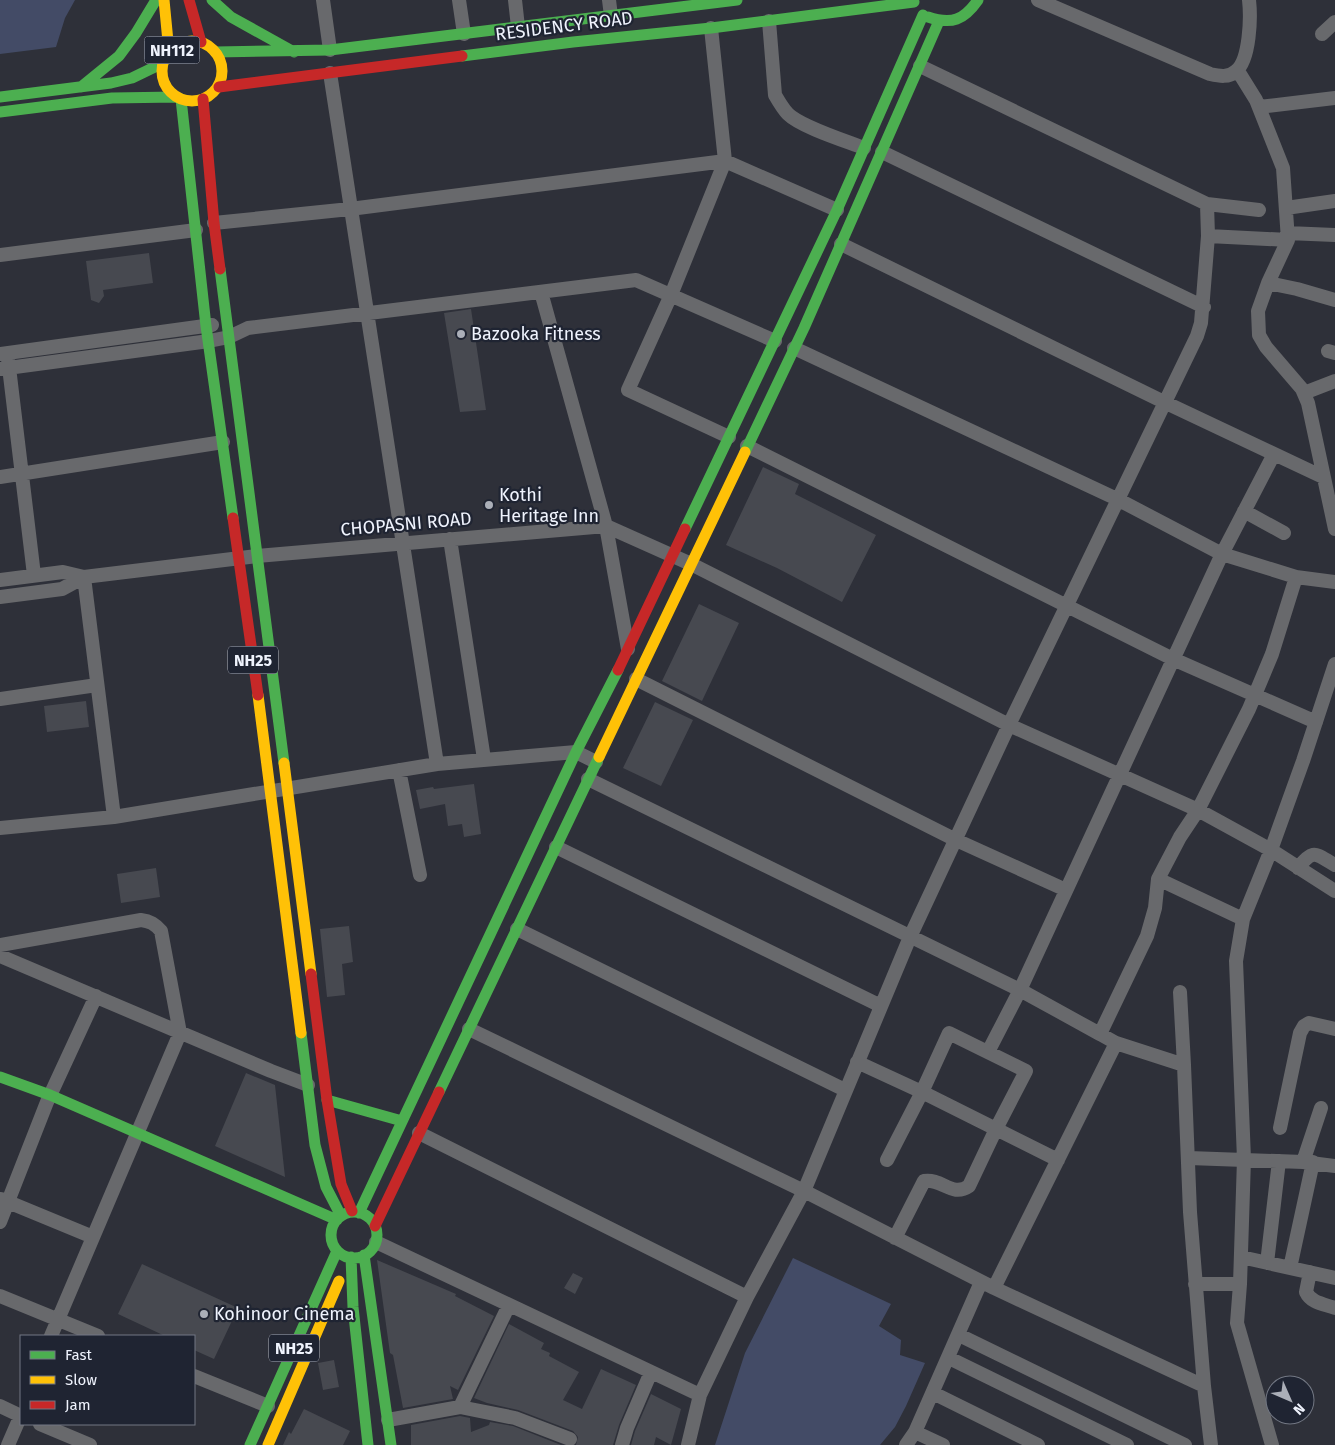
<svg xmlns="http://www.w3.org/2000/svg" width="1335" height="1445" viewBox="0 0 1335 1445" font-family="'Fira Sans',sans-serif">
	<rect width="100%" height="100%" fill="#2e3039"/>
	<path fill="#434b66" d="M0,0H75L65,18L56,47L0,54Z
		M793,1258L891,1304L879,1326L901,1340L900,1355L925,1363L906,1406L895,1427L880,1445H715L745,1353Z"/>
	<path fill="#474950" d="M149,253L153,283L103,290L104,296L99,303L91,300L86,261Z
		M471,309L486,410L460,412L444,313Z
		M763,467L799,484L795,494L876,535L842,602L777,568L726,545Z
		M699,604L739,623L702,701L662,681Z
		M86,701L89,727L47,732L44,706Z
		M655,702L693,720L661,786L623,768Z
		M474,784L481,834L464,837L462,824L448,826L445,804L420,809L416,790L433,787L434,789Z
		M156,868L160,897L121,903L117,874Z
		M349,926L353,962L342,964L345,995L327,997L320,929Z
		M246,1073L275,1085L285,1177L215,1146Z
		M377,1260L456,1294L455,1296L494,1316L458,1390L450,1386L453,1399L403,1408L393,1355L390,1353Z
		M142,1264L238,1308L214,1359L194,1350V1336H165L118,1314Z
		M573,1273L583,1278L575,1294L564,1288Z
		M509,1324L544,1343L541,1349L550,1353L549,1356L579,1372L563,1400L582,1409L601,1369L636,1385L619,1425L613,1445H576L578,1437L573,1431L518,1410L487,1403L474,1398Z
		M334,1360L339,1387L323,1390L318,1363Z
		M651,1394L681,1409L671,1445L656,1437L654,1445H631L635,1431Z
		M304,1409L350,1431L343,1445H283L289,1432L291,1434Z
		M460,1416L470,1418L471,1432L489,1425L490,1422L513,1426L561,1445H411V1425Z"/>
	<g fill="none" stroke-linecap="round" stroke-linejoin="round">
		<path stroke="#68696c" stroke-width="14" d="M323,0L330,50
			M459,0L464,34
			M515,0L518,27
			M609,0L611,16
			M1038,0L1210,74C1219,76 1229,78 1236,71C1250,60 1251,17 1249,0
			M769,21L775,95C779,102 783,109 788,114C801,127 846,141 864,148
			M711,28L725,161L671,295L628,390L729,437
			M1322,34L1335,22
			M1238,71L1256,100L1283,168L1288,240L1268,283L1258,311L1259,335L1266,347L1302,389L1308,403L1335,529
			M330,73L437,764
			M1259,107L1335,98
			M882,152L1204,307
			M1207,204L1259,210
			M1286,208L1335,201
			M214,223L350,209L725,161L837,210
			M1287,233L1335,235
			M1208,236L1288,240
			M841,244L1164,402L1323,477
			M0,255L196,230
			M1268,283L1297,289L1335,300
			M541,292L606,526L628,649
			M794,348L1117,499L1222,554L1296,577L1272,654L1249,709L1198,810L1180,837L1158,879L1155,908L1147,936L1100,1034L1116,1043L994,1288
			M1328,351L1335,353
			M0,354L212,325
			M8,359L34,575
			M0,369L209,341L229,337L248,328L636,280L775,341
			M1304,393L1335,381
			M747,446L1173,659L1316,722
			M0,477L223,442
			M1244,511L1284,533
			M450,539L484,759
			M84,577L114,817
			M1296,577L1335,582
			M0,580L63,572L84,577L257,556L606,526L691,564L1009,725L1198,810L1271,850L1335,891
			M0,597L62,589L84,577
			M636,679L956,840L1066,890
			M0,699L97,685
			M399,770L420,875
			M588,779L1020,990L1100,1034
			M0,828L114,817L437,764L576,752L596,762
			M556,847L881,1006
			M1298,868C1314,848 1315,854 1335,865
			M1158,879L1243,919
			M517,929L845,1090
			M0,945L141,920C150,921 155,924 161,931L180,1033L51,1336
			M0,956L271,1071L308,1085
			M1180,992L1184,1065
			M469,1029L804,1191L994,1288L1204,1386
			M1116,1043L1184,1065L1190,1212L1204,1386L1211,1445
			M988,1052L1020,990L1222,554L1274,454
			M857,1062L922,1092L949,1033L1026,1071L996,1129L1058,1160
			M1280,1128L1300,1033L1304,1026L1309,1023L1335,1029
			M419,1133L747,1297
			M1189,1158L1303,1162L1335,1166
			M887,1160L922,1092L996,1129L969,1186C952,1198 942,1178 924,1181L895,1238
			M1303,1162L1321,1108
			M1,1199L93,1237
			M0,1222L47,1102L96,996
			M376,1242L700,1395
			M1241,1257L1335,1278
			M1267,1263L1279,1161
			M1290,1268L1313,1162
			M1310,1272L1306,1292C1311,1303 1324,1304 1335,1308
			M1195,1284H1240
			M0,1296L98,1336
			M959,1335L1185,1445
			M949,1358L1127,1445
			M194,1376L268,1406
			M933,1393L1038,1445
			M0,1406L21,1416
			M460,1407L509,1305
			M388,1420L460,1407L515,1418L570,1439
			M40,1424L90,1445
			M915,1432L943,1445
			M8,1445L21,1415
			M622,1445L627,1428L651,1372
			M688,1445L700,1395L747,1297L804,1191L910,937L1009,725L1197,336L1201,323L1208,236L1207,204L920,66
			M906,1445L915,1432L981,1282
			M1272,1445L1237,1323L1240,1284L1244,1159L1236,961L1243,919L1271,850L1303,761L1335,664"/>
		<path stroke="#4caf50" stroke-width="11" d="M212,0L231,17L294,52
			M928,17C952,25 964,20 978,0
			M216,52L330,50L737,0
			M462,56L573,42L711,28L914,2
			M81,87L119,56L136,33L156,0
			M0,97L111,83L132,78L163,63
			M181,99L206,326L233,518
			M0,112L112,98L176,97
			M220,269L284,763
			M745,452L804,328L939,21
			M685,529L837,210L923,15
			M301,1033L315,1145L326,1187L341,1216
			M0,1077L50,1095L337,1220
			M439,1092L599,757
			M327,1100L402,1121
			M331 1235a23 23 0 1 1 46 0a23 23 0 1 1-46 0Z
			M359,1213L576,752L618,670
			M364,1255L391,1445
			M351,1257L353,1307L368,1445
			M250,1445L337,1251"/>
		<path stroke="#ffc107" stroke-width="11" d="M164,0L169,52
			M162 71a30 30 0 1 1 60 0a30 30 0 1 1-60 0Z
			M258,695L301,1033
			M599,757L745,452
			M284,763L311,974
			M268,1445L339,1281"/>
		<path stroke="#c62828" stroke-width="11" d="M189,0L201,42
			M219,87L462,56
			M203,99L214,223L220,269
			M233,518L258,695
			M618,670L685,529
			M311,974L327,1100L341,1184L352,1211
			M375,1226L439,1092"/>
	</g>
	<g fill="#abafb8" stroke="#1f2432" stroke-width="2">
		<circle cx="461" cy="334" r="5"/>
		<circle cx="489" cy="505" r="5"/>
		<circle cx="204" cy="1314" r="5"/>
	</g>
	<g text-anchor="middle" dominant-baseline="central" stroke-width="4.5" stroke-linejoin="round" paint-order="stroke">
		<g fill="#1f2432" stroke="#b1b5c0" stroke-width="1">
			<rect x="144.5" y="36.5" width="55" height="27" rx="4"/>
			<rect x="228" y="646.5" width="50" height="27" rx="4"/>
			<rect x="269" y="1334.5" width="50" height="27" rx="4"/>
		</g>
		<g font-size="16" font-weight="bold" fill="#eff3fd">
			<text x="172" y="50">NH112</text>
			<text x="253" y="660">NH25</text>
			<text x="294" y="1348">NH25</text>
		</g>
		<g font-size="18" fill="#eff3fd" stroke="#1f2432">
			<text transform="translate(564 26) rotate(-7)">RESIDENCY ROAD</text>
			<text transform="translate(406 524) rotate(-5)">CHOPASNI ROAD</text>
		</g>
		<g font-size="18" fill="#eff3fd" stroke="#1f2432" text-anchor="start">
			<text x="471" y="334">Bazooka Fitness</text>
			<text x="499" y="495">Kothi<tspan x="499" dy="21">Heritage Inn</tspan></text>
			<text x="214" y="1314">Kohinoor Cinema</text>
		</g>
	</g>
	<rect x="20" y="1335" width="175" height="90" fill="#1f2432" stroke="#727783"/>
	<rect x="30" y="1351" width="25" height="8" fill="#4caf50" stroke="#727783"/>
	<text x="65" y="1360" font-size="15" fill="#eff3fd">Fast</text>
	<rect x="30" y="1376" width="25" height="8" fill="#ffc107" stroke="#727783"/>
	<text x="65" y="1385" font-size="15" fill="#eff3fd">Slow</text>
	<rect x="30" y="1401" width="25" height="8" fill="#c62828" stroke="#727783"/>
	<text x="65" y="1410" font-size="15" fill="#eff3fd">Jam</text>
	<g transform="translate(1290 1400) rotate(135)"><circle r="24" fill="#1f2432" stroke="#727783"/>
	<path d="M0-4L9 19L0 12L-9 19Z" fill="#abafb8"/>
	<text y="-8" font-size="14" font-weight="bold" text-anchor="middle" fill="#eff3fd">N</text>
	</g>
</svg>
